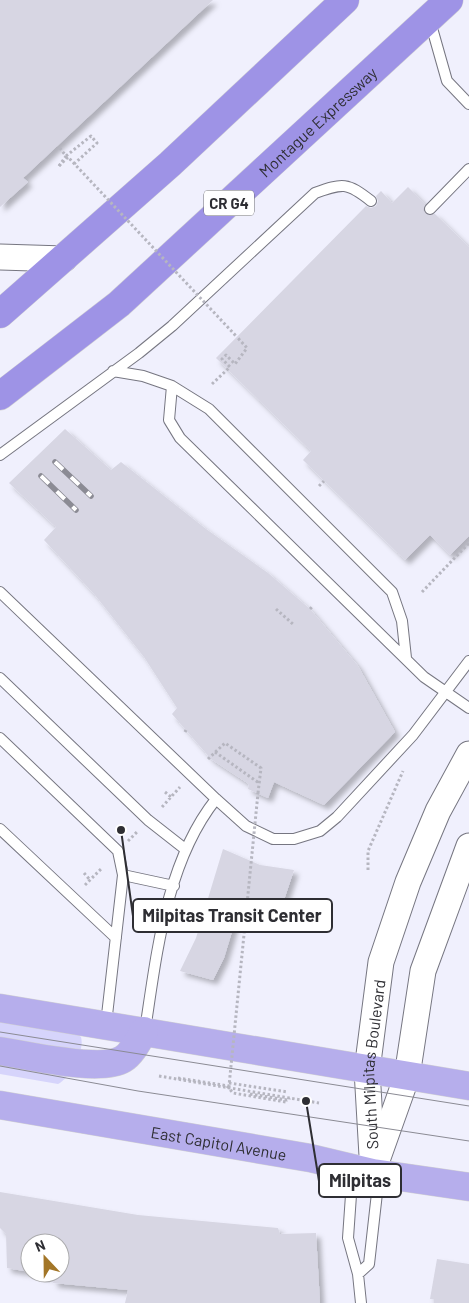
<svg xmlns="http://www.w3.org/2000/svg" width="469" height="1303" viewBox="0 0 469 1303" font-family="Barlow,sans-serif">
	<defs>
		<filter id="shadow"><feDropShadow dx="4.5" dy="4.5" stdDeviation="2.5" flood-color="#0004"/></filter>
	</defs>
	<rect width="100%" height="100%" fill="#f0f0fd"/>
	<path fill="#d6d4fb" d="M0,1019L74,1032L81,1037C85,1051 70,1078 58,1084L0,1074Z"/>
	<path fill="#d7d6e3" filter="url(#shadow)" d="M0,0H213L23,178L28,182L0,207Z
		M408,187L425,204L423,210L426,214H435L469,247V536L450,555L430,535L405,560L303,460L311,451L216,358L366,206L371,208L376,206L378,201L376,196L381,191L392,203Z
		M65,429L111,470L121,462L206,529L268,573L310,609L358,666L395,732L324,805L274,782L268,798L248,789L249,784L211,759L172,714L177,708L144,657L95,595L44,540L56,527L9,483Z
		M223,849L260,865L294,870L281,909L241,902L224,958L213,980L180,971L196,938Z
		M0,1192L138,1215L278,1228L280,1234L316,1233L320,1303H125L128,1290L53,1283L54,1277L34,1273H60V1243H30V1272L7,1268L6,1234L0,1228Z
		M437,1259L469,1264V1303H434V1299H430Z"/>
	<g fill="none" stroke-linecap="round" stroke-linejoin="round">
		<g stroke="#767681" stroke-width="12">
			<path id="service" d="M430,21L447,81L469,104
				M430,209L469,169
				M113,371L143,376L172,386L209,409L392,592L402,621L406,658
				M172,386L169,420L180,438L424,677L469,708
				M0,455L139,353L172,326L315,193C343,183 347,182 371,201
				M0,592L216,799L246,826L273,839H294L320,831L337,817L413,735L469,661
				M0,678L148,820L185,849
				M0,738L118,851L123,875L106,1024
				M0,829L116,938
				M123,875L174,886
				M145,1030C157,952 166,862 216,799
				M358,1274L369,1264L377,1193L373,1174
				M361,1303L358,1274L348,1238L351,1195L370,1175"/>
		</g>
		<g stroke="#767681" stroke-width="27">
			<g id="tertiary">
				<path d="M0,257L64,259"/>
				<path d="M376,1163L407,1076L423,971L469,846"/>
				<path id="s1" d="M373,1173L367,1070L381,962L408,882L438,811L469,754"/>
			</g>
		</g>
		<g stroke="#d1d1d2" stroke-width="29">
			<g id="primary">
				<path d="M0,1008L469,1086"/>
				<path d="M0,1051C27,1055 101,1073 123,1059C132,1054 139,1039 144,1031"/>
				<path id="s2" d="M0,1105L310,1158L373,1173L469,1187"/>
			</g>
		</g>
		<g stroke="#d1d1d2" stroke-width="29">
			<g id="trunk">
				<path d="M0,314L170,164L345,0"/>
				<path id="s3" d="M0,396L119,304L449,0"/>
			</g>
		</g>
		<path stroke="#b6b6c0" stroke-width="3" stroke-dasharray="2.5 2.5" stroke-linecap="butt" d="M66,156L91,136L97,143L74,164
			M59,166L66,156L59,147
			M212,384L230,367L222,359L226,355L235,364L247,348L237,337
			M319,486L324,481
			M422,592L469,543
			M276,609L294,625
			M310,609L313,606
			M185,732L186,730
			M215,752L259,783
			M208,759L225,743L261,768L258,793
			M165,792L171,797
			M162,807L180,787
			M128,841L137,832
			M368,870V851L403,771
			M84,873L90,880
			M85,885L101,869
			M159,1076L319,1103
			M229,1083L288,1092
			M250,1094L287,1100L290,1098"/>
		<use href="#service" stroke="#fff" stroke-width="10"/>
		<use href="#tertiary" stroke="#fff" stroke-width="25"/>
		<use href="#primary" stroke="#b6aeec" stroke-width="28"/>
		<use href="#trunk" stroke="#9e93e6" stroke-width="28"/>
		<path stroke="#8b8b94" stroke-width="1" d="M0,1032L469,1106
			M0,1066L138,1091L469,1141"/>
		<g stroke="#8b8b94" stroke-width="5.5">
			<path id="rail" d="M55,462L91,496
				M41,476L76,510"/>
		</g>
		<use href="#rail" stroke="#fff" stroke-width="4" stroke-dasharray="11" stroke-linecap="butt"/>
		<path stroke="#b6b6c0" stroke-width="3" stroke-dasharray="2.5 2.5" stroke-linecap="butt" d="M59,166L68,157L237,337
			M178,1078L229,1086L258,793
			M227,1086L233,1093L286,1102"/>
	</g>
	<g text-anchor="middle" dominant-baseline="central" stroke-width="4.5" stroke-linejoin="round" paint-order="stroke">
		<rect fill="#fff" stroke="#6d6d70" stroke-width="1" x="204" y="190.5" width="50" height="25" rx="4"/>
		<g font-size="15" font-weight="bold" fill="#2e2e33">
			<text x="229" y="203">CR G4</text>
		</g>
		<g font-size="16" fill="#2e2e33" stroke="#fff">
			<text stroke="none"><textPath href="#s3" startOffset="420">Montague Expressway</textPath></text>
			<text stroke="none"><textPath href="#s1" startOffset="109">South Milpitas Boulevard</textPath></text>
			<text stroke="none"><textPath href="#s2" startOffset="222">East Capitol Avenue</textPath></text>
		</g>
	</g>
	<path fill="none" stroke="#2e2e33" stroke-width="2" d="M121 830L133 916M306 1101L319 1181"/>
	<g fill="#2e2e33" stroke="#fff" stroke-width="2">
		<circle cx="121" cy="830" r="5"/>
		<circle cx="306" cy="1101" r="5"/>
	</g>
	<g fill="#fff" stroke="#2e2e33" stroke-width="2">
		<rect x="133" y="899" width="199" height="33" rx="5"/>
		<rect x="319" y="1164" width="82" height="33" rx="5"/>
	</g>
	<g font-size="18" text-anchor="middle" font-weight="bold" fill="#2e2e33">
		<text x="232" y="922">Milpitas Transit Center</text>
		<text x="360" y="1187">Milpitas</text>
	</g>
	<g transform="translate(45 1258) rotate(338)"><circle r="24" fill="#ffffff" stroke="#ababad"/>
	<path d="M0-4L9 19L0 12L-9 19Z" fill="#a37628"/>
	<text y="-8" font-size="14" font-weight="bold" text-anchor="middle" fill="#2e2e33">N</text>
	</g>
</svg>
